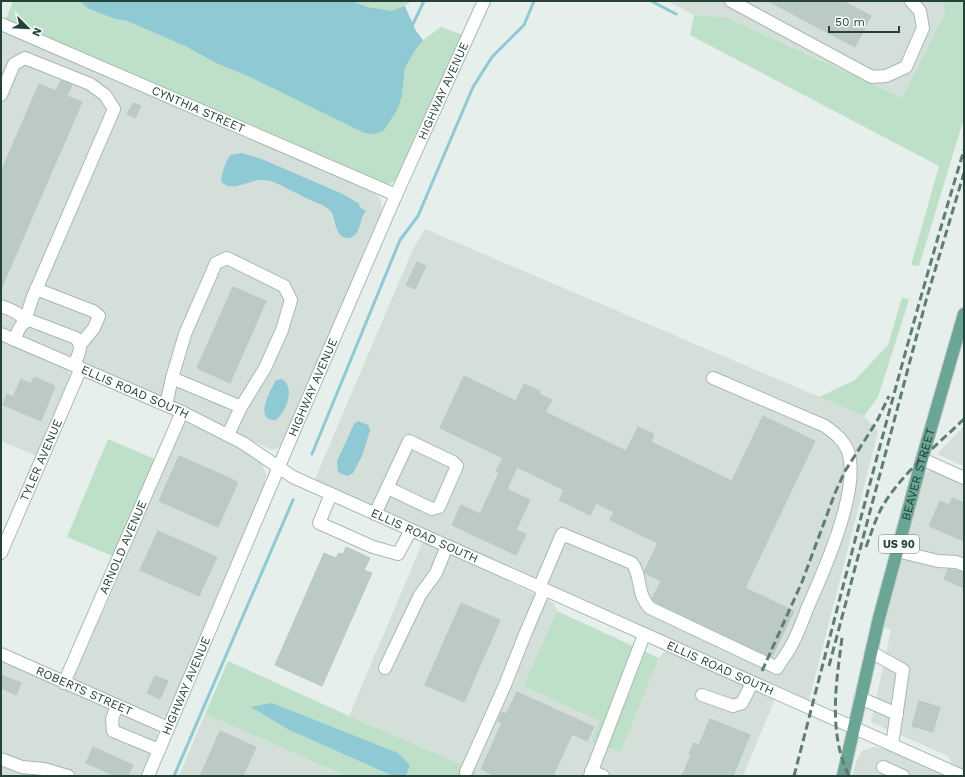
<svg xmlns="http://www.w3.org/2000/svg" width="965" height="777" viewBox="0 0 965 777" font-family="'Work Sans',sans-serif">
	<rect width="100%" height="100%" fill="#e6efeb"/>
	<path fill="#d4dfda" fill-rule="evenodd" d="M667,1H942L945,13L902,98L726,17L694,15Z
		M1,30L373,191L381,200L382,214L285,441L279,448L272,450L184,408L1,329ZM242,153L262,159L343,194L352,199L363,210V220L335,224L330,210L324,206L276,183L264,180H254L239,186L229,187Z
		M425,229L864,416L878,432L809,700L325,486L315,479L413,249Z
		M1,340L66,368L70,374V385L39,457L1,441Z
		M189,421L226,439L256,457L262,463L266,475L264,484L216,604L169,713L165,716L159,717L75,682L74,671L106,606L182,424Z
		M964,426V466L937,454Z
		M934,469L964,483V770L952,764L948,756L871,722L891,630L883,627L924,473Z
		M423,541L554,603L557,611L523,686L599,721L591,742L621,752L659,658L665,651L714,671L775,699L743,776H475L477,771L349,716Z
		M1,657L156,728L158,737L142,776H1Z
		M205,714L346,776H179Z
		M873,747L886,749L947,776H852V775L858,757L862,751Z"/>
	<path fill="#bfe0c8" d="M13,1H79L89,9L115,19L127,21L185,46L216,63L252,78L364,133L402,96L405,68L416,49L423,40L441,27L463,35L398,180L389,184H384L5,21Z
		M352,1H412C406,5 399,10 392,11C382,12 362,5 352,1Z
		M942,1H964V118L919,266L911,265L939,166L690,35L694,15L726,17L902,98L945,13Z
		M902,297L909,300L878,397L864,416L819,397L855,380L888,345Z
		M108,439L157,460L115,557L67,537Z
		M557,611L659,658L621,752L591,742L599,721L523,686Z
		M228,661L349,716L477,771L475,776H406L410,765L289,730L393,776H346L205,714Z"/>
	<path fill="#8ec9d4" d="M79,1H352L368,7L391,11L405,6L416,31L423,40L416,49L405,68L402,96L397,110L384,130L375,134L364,133L252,78L216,63L185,46L127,21L115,19L89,9Z
		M242,153L262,159L343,194L358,203L361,208L366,211C361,216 361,227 356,234C354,236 351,238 348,238C335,238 336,220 331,212C329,209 326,208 324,206C313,201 301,196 290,190C282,186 274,181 264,180C250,178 232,195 221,181C222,172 225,163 230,155Z
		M282,379C296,389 286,411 276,420C253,421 270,391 276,380Z
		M358,421L368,425L370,430L362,456L353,473L347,476L338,472L337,461L354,424Z
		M272,703L398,753L410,765L406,776H393L289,730L251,707Z"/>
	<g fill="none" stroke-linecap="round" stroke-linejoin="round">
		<path stroke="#8ec9d4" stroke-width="3" d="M651,1L676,14
			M413,24L424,1
			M312,454L400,240L418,216L473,87L492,57L524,25L534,1
			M174,776L293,500"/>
	</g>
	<path fill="#bbcac4" stroke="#b8c9c2" d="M768,1H843L871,16L855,47Z
		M61,80L72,85L67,96L82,102L1,289V172L39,84L56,91Z
		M133,103L141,106L135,118L127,114Z
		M417,262L426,266L415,289L406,285Z
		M233,287L266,301L230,383L197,368Z
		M464,376L516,401L524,384L540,391L539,394L552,400L545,412L626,451L638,427L654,434L651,442L732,481L763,416L815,441L745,588L794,611L772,657L655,602L652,599L661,581L645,573L644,572L658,543L610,520L614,512L596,503L590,515L559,500L564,490L517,467L507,489L530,500L516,530L526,534L516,555L452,525L461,505L480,514L499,473L496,471L503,458L440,428Z
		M34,377L55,386L41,421L3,405L7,394L13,397L21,379L31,384Z
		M179,456L238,482L218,527L159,501Z
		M952,498L964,503V541L929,526L940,501L949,505Z
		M158,531L217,557L199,596L140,570Z
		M346,547L370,558L364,570L372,573L322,686L275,665L324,553L336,558L339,553L343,554Z
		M948,569L964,572V588L944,579Z
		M461,603L500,620L464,702L425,685Z
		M1,675L21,683L16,695L1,688Z
		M155,676L168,681L160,699L147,693Z
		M517,692L594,727L587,741L572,734L553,776H496L481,769L502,723L498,721L502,712L506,714Z
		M919,701L940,707L933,732L912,726Z
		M710,719L750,735L733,776H682L691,755L689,754L694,743L699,745Z
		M220,731L256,747L243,776H200Z
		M93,747L133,765L128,776H115L86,763Z"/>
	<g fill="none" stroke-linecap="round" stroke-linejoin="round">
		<g stroke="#a8b8b2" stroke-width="14">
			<g id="minor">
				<path d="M731,1L872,77L886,76L906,67L923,28L920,11L911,1"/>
				<path id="s1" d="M1,24L396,195"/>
				<path d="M1,95L14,64L25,58L90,84L105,95L114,109L32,299L25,321"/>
				<path d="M36,289L93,311L99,316L94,328L80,345"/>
				<path d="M1,306C11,310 19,312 25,321"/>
				<path id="s2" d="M1,334L182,412L243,443L293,477L962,776"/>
				<path d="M14,340C18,332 20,323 29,320L76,338C84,347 78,355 74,365"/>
				<path d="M172,378L241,407"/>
				<path d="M166,405L172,378L185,334L216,263L227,258L284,286L291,300L282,330L265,368L241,407L228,435"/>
				<path d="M922,459L964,478"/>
				<path d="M331,494L319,523L373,547L398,554L411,530"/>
				<path d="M375,514L409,441L453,462L457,466L439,507L432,509L388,488"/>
				<path d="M897,551L938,561L956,562L964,565"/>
				<path id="s3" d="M1,553L81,368"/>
				<path d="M539,588L562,534L632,563C642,575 636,594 650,608L777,668C781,661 786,655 790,648C797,636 802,622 807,609C823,573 859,493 849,455C846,442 836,434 825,426L713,378"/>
				<path d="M871,652L903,670L892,745"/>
				<path id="s4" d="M1,654L168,728"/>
				<path d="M385,668L420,595L436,573L447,546"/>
				<path id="s5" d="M64,683L182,412"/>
				<path d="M702,695L733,706L742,703L752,683"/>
				<path d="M860,698L897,714"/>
				<path d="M117,706L112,719L113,731L159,750"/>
				<path d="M1,759L22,767L44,769L68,776"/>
				<path d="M883,767L903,776"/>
				<path d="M591,771L603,776"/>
				<path d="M466,772L505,685L526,632L544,590"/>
				<path id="s6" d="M148,776L294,431L396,195L484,1"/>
				<path d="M590,776L644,635"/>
			</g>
		</g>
		<g stroke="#c2cac8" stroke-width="14">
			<g id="major">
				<path id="s7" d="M843,776L879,618L922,459L964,314"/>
			</g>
		</g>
		<use href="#minor" stroke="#fff" stroke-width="12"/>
		<use href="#major" stroke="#6aa596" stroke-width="12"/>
		<path stroke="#5f7d75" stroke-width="3" stroke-dasharray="8 4" stroke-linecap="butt" d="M866,547C871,534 875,520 882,507C902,473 935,447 964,419
			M842,638C836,684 828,733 849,776
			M829,666L927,297L964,173
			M762,671L802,582L835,493L845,471L877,421L889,396
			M794,776C848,567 901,357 964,150"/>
	</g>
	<g text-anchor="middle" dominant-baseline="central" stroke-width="3.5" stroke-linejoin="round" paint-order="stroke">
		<rect fill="#f7fbf9" stroke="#637a73" stroke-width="1" x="879" y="535" width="40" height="18" rx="3"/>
		<g font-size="11" font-weight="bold" fill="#24423a">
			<text x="899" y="544">US 90</text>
		</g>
		<g font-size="12" fill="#24423a" stroke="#f7fbf9">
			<text stroke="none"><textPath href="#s6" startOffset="746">HIGHWAY AVENUE</textPath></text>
			<text stroke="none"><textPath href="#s1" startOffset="215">CYNTHIA STREET</textPath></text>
			<text stroke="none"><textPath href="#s6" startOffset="422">HIGHWAY AVENUE</textPath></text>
			<text stroke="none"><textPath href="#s2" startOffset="146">ELLIS ROAD SOUTH</textPath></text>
			<text stroke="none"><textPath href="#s3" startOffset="101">TYLER AVENUE</textPath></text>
			<text stroke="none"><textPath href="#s7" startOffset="311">BEAVER STREET</textPath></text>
			<text stroke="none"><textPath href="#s2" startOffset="470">ELLIS ROAD SOUTH</textPath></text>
			<text stroke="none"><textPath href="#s5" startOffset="148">ARNOLD AVENUE</textPath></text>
			<text stroke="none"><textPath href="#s2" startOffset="794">ELLIS ROAD SOUTH</textPath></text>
			<text stroke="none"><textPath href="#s6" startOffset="98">HIGHWAY AVENUE</textPath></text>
			<text stroke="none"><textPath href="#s4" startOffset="91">ROBERTS STREET</textPath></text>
		</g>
	</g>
	<rect width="965" height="777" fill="none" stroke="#24423a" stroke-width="4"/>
	<g transform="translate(28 28) rotate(114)" stroke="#f7fbf9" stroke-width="3" paint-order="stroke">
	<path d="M0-3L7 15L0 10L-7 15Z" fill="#24423a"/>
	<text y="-6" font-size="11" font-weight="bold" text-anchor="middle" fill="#24423a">N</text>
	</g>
	<path d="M829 26v6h70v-6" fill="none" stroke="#24423a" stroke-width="2"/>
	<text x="835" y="26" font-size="12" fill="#24423a" stroke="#f7fbf9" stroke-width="3" paint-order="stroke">50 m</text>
</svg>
